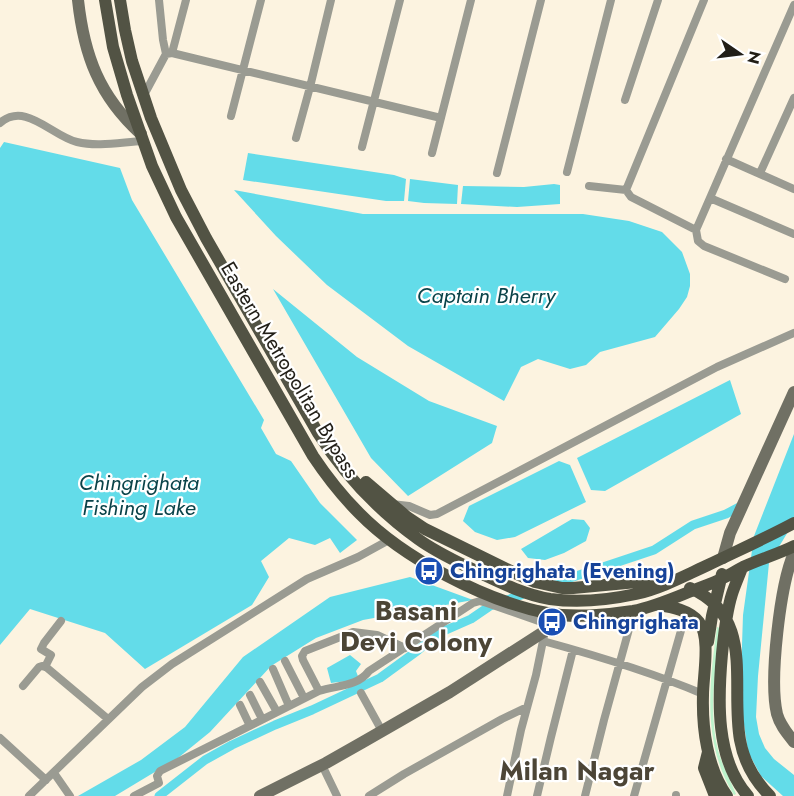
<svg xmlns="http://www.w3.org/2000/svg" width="794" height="796" viewBox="0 0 794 796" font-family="Jost,sans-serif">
	<rect width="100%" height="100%" fill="#fcf3e0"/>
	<path fill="#bdf3cc" d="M717,627L720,628C716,668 708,711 718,750C722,765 730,779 736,794L734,795C702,744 709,685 717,627Z"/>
	<path fill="#63dce9" d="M4,142L120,168L132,200L264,420L261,428L276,454L291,461L320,503L357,540L340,553L330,538L315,545L289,538L261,561L269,577L252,605L145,669L105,633L30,609L0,645V148Z
		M248,153L394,175L406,179L404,201H386L243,180Z
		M410,179L458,185L457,204L424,203L408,201Z
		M554,184L560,185V204L517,207L461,204L463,186L524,187Z
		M234,190L363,214H583L629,221L662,232L682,252L690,274V286L687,297L679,309L655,337L600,352L586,365L570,369L538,359L521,367L504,401L408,346L327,285L276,236Z
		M273,289L357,357L429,401L497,426L492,443L408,496L371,458Z
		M730,380L741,414L605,491L591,490L577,458Z
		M794,434V522L769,563L758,676L756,717L759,734L765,748L774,759L794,775V796H783L761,776L748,752L741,704L742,645L743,615L754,536Z
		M559,461L570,465L586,502L515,537L497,540L475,532L463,521L469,506Z
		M572,519L584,520L590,528L586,541L564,553L545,560L528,558L521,549Z
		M410,577L473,600L363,620L316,638L271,666L210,732L178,758L115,796H78L141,760L185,727L243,657L330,597Z
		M350,655L361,664L356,671L359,679C349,682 341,681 331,683L327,668Z"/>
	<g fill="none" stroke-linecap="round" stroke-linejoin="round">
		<path stroke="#63dce9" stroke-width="9" d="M549,585L654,550L693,525L726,514L743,505
			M159,796L205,760L232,745L275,725L312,710L380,678L417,651L437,634L471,619L490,606L521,595"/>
		<path stroke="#9a9b92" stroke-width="8" d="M172,53L186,0
			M166,54L172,53L441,118
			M144,95L166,54L163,40L159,0
			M625,100L658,0
			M231,116L261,0
			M0,123C25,101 52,136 77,142C98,147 122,142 143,141
			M296,138L310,87L331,0
			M362,147L400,0
			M432,153L471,0
			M726,159L794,189
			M567,172L611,0
			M497,173L541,0
			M760,173L794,98
			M589,186L626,190
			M710,198L794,234
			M696,230L631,197L626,190L704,0
			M785,279L704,246L698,241L696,230L794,5
			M392,504L409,506L430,515L437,514L717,367L794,333
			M543,641C598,656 651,672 703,694
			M285,661L304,698
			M45,667L51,655L41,649L44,643L61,621
			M273,669L289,706
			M260,682L277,712
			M23,686L39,667L42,666L46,667L108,719
			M319,691L303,660L302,656L305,651L353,632L377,635L405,648
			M361,693L382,731
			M250,695L262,719
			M240,705L250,726
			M0,738L46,780
			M322,765L337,796
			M54,773L70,796
			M29,796L142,687L172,664L307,579L358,557L389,540
			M134,796L159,783L157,776L160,771L319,691C337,685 357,687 369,671L473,603L480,601L484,602L547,624
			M369,796L404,774L502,719L527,707
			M507,796L521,730L536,675L545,631
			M537,796L551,737L573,650
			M585,796L604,720L634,611
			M634,796L686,613
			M676,796V795"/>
		<path stroke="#707064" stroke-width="12" d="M78,0C84,55 99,96 141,134
			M794,553C780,585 769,680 777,714C780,725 787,733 794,742
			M723,558L730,533L794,392
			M260,796L326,763L363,742L450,692L545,631L549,613"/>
		<path stroke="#525344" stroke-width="12" d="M105,0L113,47L127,95L152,166L176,217L313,456C327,477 342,496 359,513C403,558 485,601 547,613C572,618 608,615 633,611C654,607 674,598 694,590C704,586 714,583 723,578C730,575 737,570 743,567C760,559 778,554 794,546
			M120,0L125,30L132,61L151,118L181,190L206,238L318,433C344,474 378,510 418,539C437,553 460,563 482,574C503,584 526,595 550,599C578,603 608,600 636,594C662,588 684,576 708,565C737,551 766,538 794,523
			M366,482L407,517L425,529L517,574L535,582L562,588H573L637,582H664
			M742,568C739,576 735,585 732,594C726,613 724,634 722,654C718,699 715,759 748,796
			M690,588C756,617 730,684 740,740C744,762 754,780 770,796
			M658,605C672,607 689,610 699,622C711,638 703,676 703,695C702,728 707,768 727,796
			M708,642L712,616L722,574
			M708,752L704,768L715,796"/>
	</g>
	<defs>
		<g id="bus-disc" transform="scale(1.5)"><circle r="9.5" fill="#1a4fb4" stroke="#fff"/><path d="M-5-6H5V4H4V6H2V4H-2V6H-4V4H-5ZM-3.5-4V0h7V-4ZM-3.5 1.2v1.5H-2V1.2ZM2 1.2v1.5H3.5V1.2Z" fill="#fff"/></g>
	</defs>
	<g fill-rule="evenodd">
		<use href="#bus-disc" x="429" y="571"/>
		<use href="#bus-disc" x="552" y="622"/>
	</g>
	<g text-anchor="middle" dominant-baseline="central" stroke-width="4.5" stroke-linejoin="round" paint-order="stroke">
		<g font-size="21" fill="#211e17" stroke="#fff">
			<text transform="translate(290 370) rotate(59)">Eastern Metropolitan Bypass</text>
		</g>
		<g font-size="21" font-weight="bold" fill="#164399" stroke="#fff" text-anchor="start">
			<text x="450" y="571">Chingrighata (Evening)</text>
			<text x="573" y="622">Chingrighata</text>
		</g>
		<g font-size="22" font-style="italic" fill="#0a4349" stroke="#fff">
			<text x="486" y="295">Captain Bherry</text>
			<text x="139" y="482">Chingrighata<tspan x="139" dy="25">Fishing Lake</tspan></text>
		</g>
		<g font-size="27" font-weight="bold" fill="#4c4536" stroke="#fff">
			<text x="416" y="610">Basani<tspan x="416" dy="31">Devi Colony</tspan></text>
			<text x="577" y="770">Milan Nagar</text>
		</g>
	</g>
	<g transform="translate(740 54) rotate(104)" stroke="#ffffff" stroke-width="4.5" paint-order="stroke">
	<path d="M0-4.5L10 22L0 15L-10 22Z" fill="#211e17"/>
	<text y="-9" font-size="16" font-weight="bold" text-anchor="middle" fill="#211e17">N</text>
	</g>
</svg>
